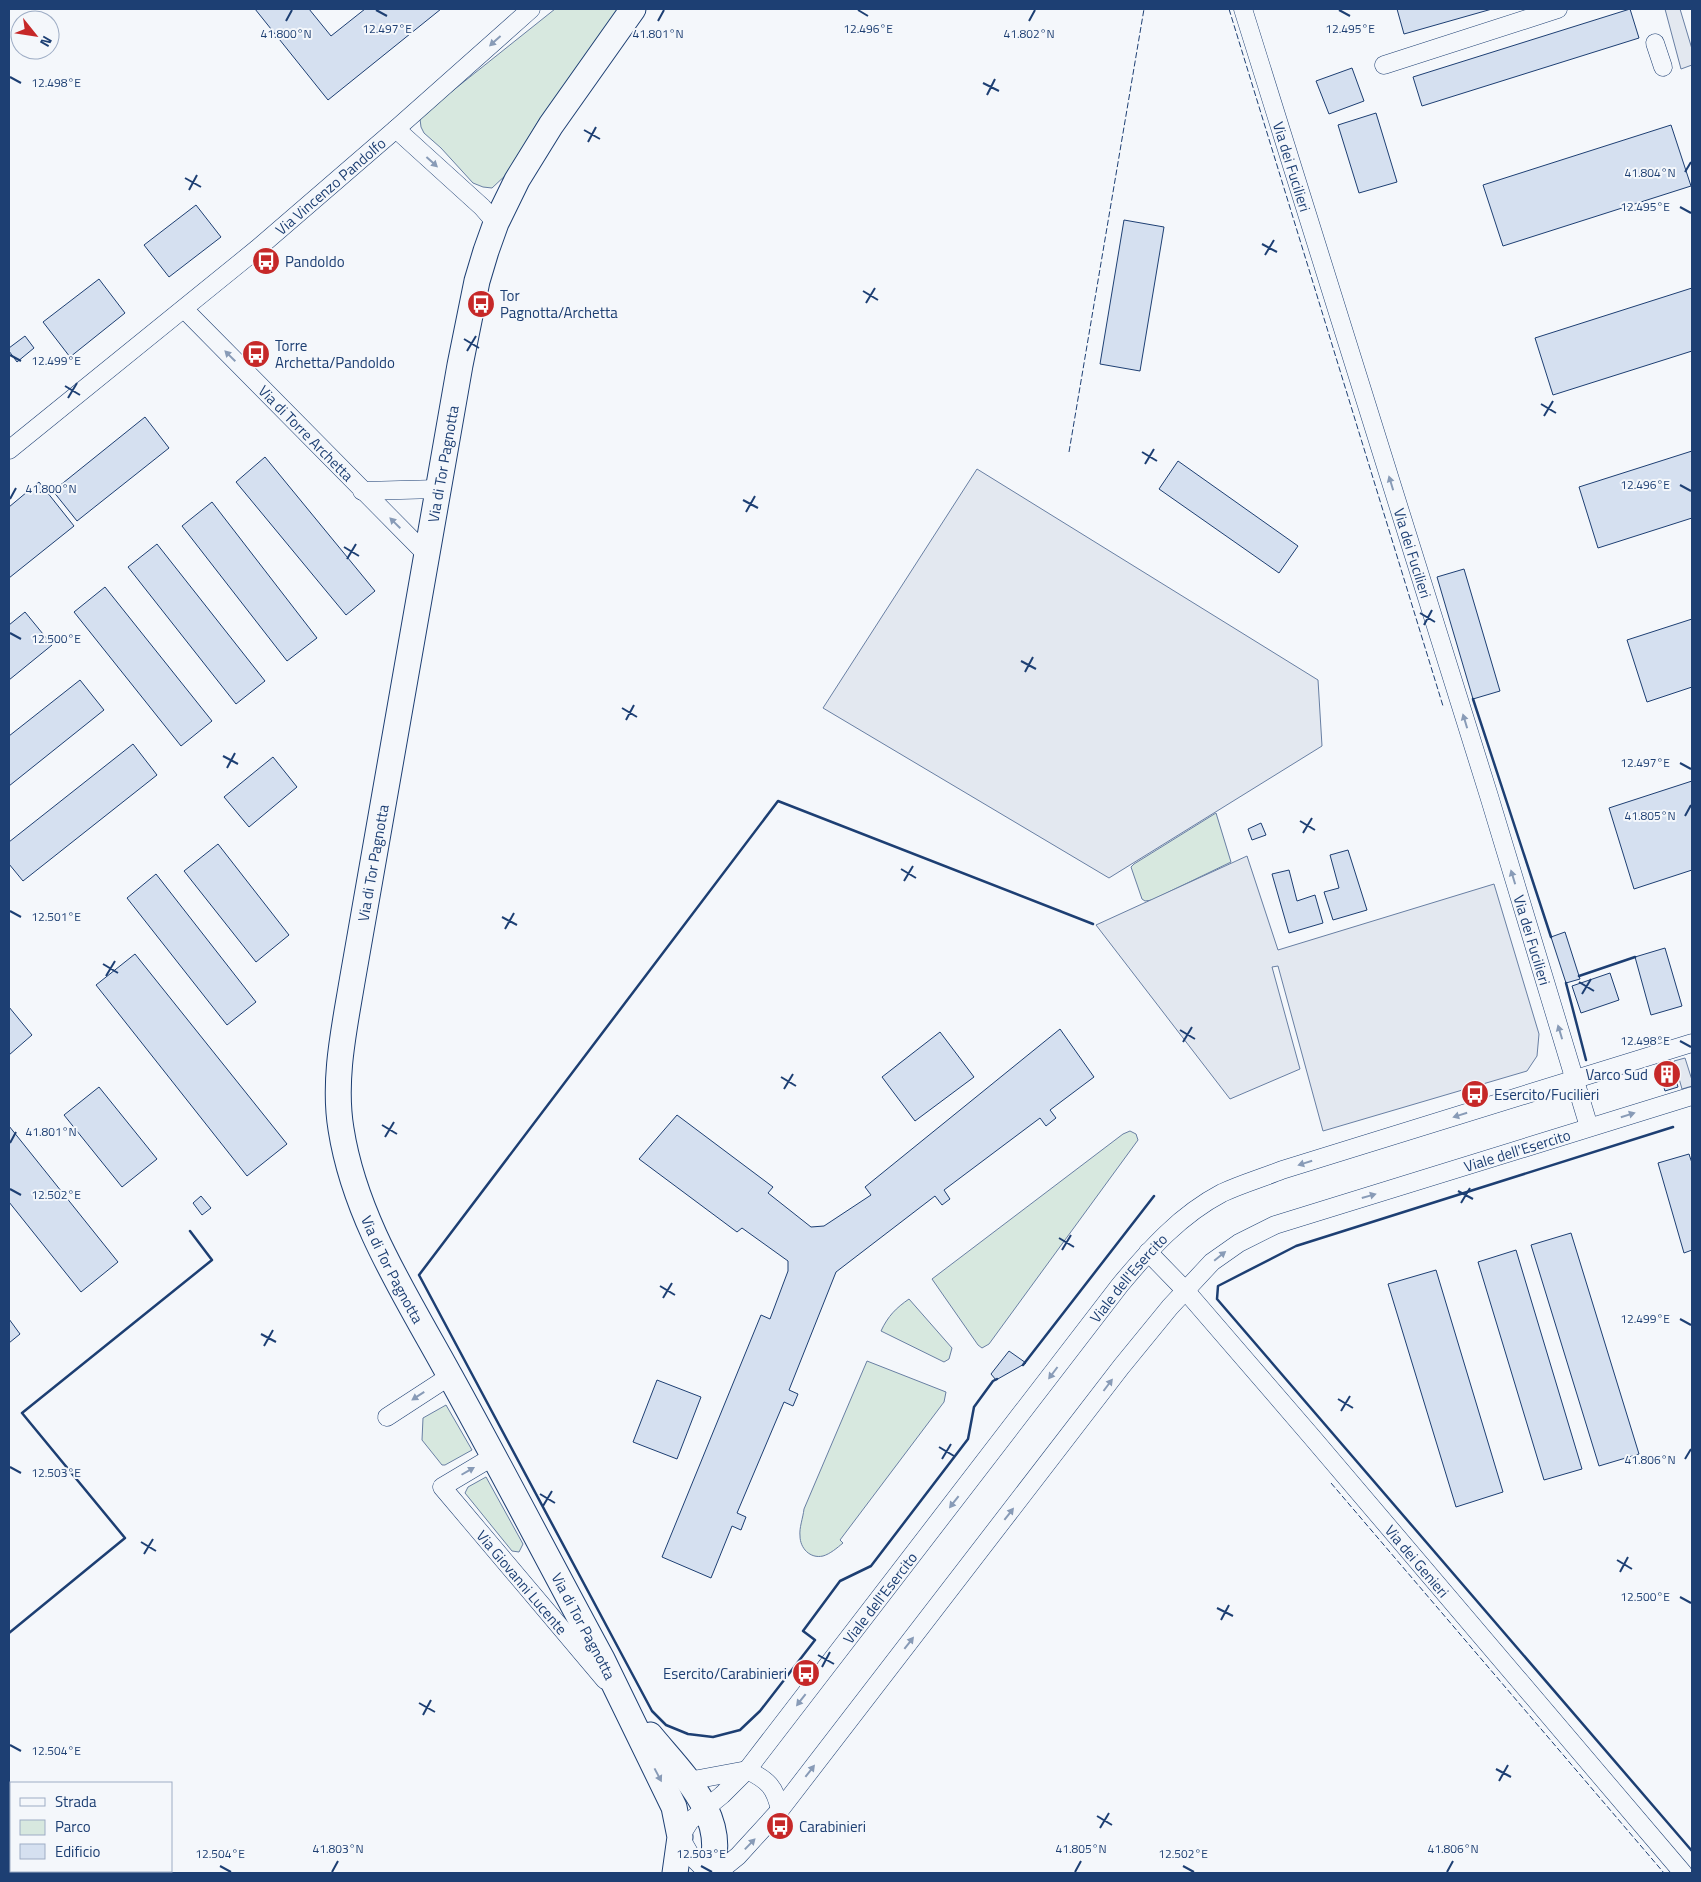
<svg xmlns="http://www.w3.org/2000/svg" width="1701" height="1882" viewBox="0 0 1701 1882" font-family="'Titillium Web',sans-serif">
	<rect width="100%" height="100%" fill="#f4f7fb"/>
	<path fill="#d7e8df" stroke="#687fa3" d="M555,9H620L539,120L508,173L492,188L483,187L473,183L441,148L424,133L421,127L420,119L426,112Z
		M1216,813L1231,862L1152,900L1145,901L1142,899L1131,867L1134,864Z
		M1130,1131L1136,1134L1138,1140L989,1344L982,1348L978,1345L932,1279L1123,1134Z
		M909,1299L952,1348L949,1359L944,1362L881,1331C888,1316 896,1308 909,1299Z
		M867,1361L946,1392L944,1402L840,1540L843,1543C837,1548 830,1554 823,1556C810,1559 800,1548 800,1536C799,1528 803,1518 804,1509Z
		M446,1405L472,1450L445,1465H442L422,1440L423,1418Z
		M486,1477L523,1544L519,1552L512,1551L465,1493L468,1487Z"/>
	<path fill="#e3e8f0" stroke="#687fa3" d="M1665,9H1680L1692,49V65L1681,69Z
		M977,469L1318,680L1322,746L1109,878L823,708Z
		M1247,856L1278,950L1494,884L1539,1034L1537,1056L1527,1071L1323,1131L1278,966L1272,967L1300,1069L1230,1099L1096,925Z
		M1685,1058L1692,1080V1086L1682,1089L1674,1061Z"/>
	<path fill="#d5e0f0" stroke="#1d3f73" d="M255,9H309L331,36L365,9H441L328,100Z
		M1397,9H1492L1404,34Z
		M1630,9L1639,38L1422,106L1413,77Z
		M1352,68L1364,101L1329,114L1316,81Z
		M1376,113L1397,182L1359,193L1338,125Z
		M1671,125L1691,186L1503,246L1483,185Z
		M196,205L221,237L169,277L144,245Z
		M1124,220L1164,227L1140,371L1100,364Z
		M99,279L125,313L70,357L43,322Z
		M1692,288V351L1553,395L1535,338Z
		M25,336L34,348L17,362L9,351V348Z
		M145,417L169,448L77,521L53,491Z
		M1692,451V518L1598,548L1579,487Z
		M265,457L375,591L346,615L236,482Z
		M1178,461L1298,546L1279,573L1159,489Z
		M39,482L74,526L9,578V507Z
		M212,502L317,638L287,661L182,526Z
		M157,544L265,681L236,704L128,567Z
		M1464,569L1500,691L1473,699L1437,577Z
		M105,587L212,721L181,746L74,612Z
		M25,612L52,645L9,680V625Z
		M1692,619V687L1647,702L1627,640Z
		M80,680L104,710L9,786V736Z
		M133,744L157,775L23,881L9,864V842Z
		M273,757L297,787L249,827L224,797Z
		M1692,781V870L1634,889L1609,808Z
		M1261,823L1266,835L1252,840L1248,829Z
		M218,844L289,935L256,962L184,871Z
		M1348,850L1367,910L1333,920L1324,892L1339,888L1330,855Z
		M1289,870L1297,901L1315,895L1323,923L1289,933L1272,874Z
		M156,874L256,1002L227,1025L127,898Z
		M1565,932L1580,979L1566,983L1551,937Z
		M1665,948L1682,1006L1651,1015L1635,957Z
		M135,954L287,1144L247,1176L96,985Z
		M1610,973L1619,1000L1581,1013L1572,986Z
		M9,1007L32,1035L9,1055Z
		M1060,1029L1094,1077L1050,1110L1056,1118L1046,1126L1040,1118L944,1190L950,1199L942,1205L935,1196L836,1272L789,1390L798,1394L793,1406L784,1402L737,1513L746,1517L741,1530L732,1526L711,1578L662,1557L761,1315L770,1319L788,1271V1261L742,1228L737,1232L639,1159L677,1115L773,1187L768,1193L811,1227L824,1226L871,1195L865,1187Z
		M940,1032L974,1077L915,1121L882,1077Z
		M1670,1060L1678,1087L1665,1091L1657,1064Z
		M99,1087L157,1159L122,1187L64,1115Z
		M9,1126L118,1262L81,1292L9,1202Z
		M1689,1154L1692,1163V1250L1684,1253L1658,1163Z
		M201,1196L211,1208L202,1215L193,1203Z
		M1571,1233L1639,1454L1599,1466L1531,1245Z
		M1516,1250L1582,1469L1544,1480L1478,1262Z
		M1436,1270L1503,1492L1456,1507L1388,1284Z
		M9,1319L20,1334L9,1343Z
		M1009,1351L1026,1363L996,1380L991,1374Z
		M657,1380L701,1397L677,1459L633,1442Z"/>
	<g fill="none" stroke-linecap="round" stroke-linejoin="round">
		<g stroke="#1d3f73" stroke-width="19">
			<g id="street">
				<path id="s1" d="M1243,9L1489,796L1589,1127"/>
				<path d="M1655,43L1663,67"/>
				<path d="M1384,65L1558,9"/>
				<path d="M396,129L482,207L496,223"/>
				<path id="s2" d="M184,309L428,556"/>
				<path id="s3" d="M9,450L257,249L396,129L531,9"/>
				<path d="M362,491L439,489"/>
				<path id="s4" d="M1148,1252L1185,1290L1311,1436L1683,1873"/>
				<path d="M387,1417L450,1376"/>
				<path id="s5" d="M494,1456L442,1487L605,1680"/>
				<path d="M747,1770C768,1780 775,1787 780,1810"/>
				<path d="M688,1781L747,1770"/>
				<path id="s6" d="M708,1873L691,1856L680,1837L690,1821L722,1795L747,1770L1120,1285C1150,1249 1180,1215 1222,1193C1241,1184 1262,1178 1282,1170L1692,1043"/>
				<path id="s7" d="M717,1873L738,1856L780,1810L1121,1367L1170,1307L1212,1262L1239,1243L1275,1225L1692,1096"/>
			</g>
		</g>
		<g stroke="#1d3f73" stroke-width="27">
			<g id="secondary">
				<path id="s8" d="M633,9L551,125L517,180L496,223L486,251L477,281L460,365L352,982C344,1030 333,1080 341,1129C355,1219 407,1297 450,1376C502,1470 551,1565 602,1659L674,1807L680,1837L675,1873"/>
				<path d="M650,1735C681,1773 732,1819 709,1873"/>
			</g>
		</g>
		<use href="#street" stroke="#f4f7fb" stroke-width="18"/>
		<use href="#secondary" stroke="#f4f7fb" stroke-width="25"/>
		<path stroke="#1d3f73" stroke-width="1" stroke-dasharray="6 2.5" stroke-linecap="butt" d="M1229,9L1443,706
			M1069,452L1144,9
			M1331,1483L1664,1873"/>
		<path stroke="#1d3f73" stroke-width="2.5" d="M1473,699L1551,937
			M1579,976L1635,957
			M1566,983L1586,1060
			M1673,1127L1296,1246L1218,1286L1217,1299L1692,1851
			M1023,1365L1154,1196
			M997,1379L993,1381L974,1407L968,1439L871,1566L840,1581L803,1631L815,1640L760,1711L740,1730L713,1737L688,1734L666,1725L652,1711L419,1275L778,801L1093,924
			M9,1633L125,1538L22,1413L212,1260L190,1231"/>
	</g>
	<defs><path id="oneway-solid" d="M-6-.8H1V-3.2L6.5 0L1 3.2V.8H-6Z" transform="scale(1.25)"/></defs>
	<g fill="#889bb7">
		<use href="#oneway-solid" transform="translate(495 41) rotate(138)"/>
		<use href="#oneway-solid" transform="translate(432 162) rotate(42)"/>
		<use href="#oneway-solid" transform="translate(230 356) rotate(-135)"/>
		<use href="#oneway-solid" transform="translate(1391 483) rotate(-107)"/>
		<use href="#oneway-solid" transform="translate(395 523) rotate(-135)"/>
		<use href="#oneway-solid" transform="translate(1465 721) rotate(-107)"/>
		<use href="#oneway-solid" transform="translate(1513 877) rotate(-107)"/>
		<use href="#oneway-solid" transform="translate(1560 1032) rotate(-107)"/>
		<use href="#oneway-solid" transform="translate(1460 1115) rotate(163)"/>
		<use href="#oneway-solid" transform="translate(1628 1115) rotate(-17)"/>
		<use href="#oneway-solid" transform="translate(1305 1163) rotate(163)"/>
		<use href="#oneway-solid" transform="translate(1369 1196) rotate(-16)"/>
		<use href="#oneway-solid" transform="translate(1220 1256) rotate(-39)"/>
		<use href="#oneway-solid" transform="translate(1053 1373) rotate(127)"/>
		<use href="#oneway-solid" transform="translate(1108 1385) rotate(-53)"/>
		<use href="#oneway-solid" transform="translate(418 1396) rotate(147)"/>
		<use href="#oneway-solid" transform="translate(468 1471) rotate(-30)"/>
		<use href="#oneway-solid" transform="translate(954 1502) rotate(128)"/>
		<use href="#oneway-solid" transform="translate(1009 1514) rotate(-52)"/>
		<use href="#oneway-solid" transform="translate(909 1643) rotate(-52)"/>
		<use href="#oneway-solid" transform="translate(801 1700) rotate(128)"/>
		<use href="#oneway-solid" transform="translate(810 1771) rotate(-52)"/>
		<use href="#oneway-solid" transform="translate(658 1775) rotate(62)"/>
		<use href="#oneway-solid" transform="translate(750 1844) rotate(-46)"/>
	</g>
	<path fill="none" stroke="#1d3f73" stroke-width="2" d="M376,10L387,16M858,10L868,16M1339,10L1350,16M286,21L292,10M658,21L664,10M1029,21L1035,10M10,77L21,83M983,83L999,91M987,95L995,79M584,130L600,139M588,142L596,127M1685,172L1691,162M185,178L201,187M189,190L197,175M1680,207L1691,213M1262,244L1277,252M1265,255L1274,240M863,291L878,300M866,303L875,288M464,339L479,348M467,351L476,336M10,355L21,361M65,386L80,395M68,398L77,383M1541,404L1556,413M1544,416L1553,401M1142,452L1157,461M1145,464L1154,449M1680,485L1691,491M10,499L16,488M743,500L758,508M746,512L755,496M344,547L359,556M347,559L356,544M1420,613L1435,622M1424,625L1432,610M10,633L21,639M1021,661L1036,669M1025,672L1033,657M622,708L637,717M626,720L634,705M223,756L238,764M1680,763L1691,769M227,768L235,753M1685,816L1691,805M1300,821L1315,830M1303,833L1312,818M901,869L916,878M904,881L913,866M10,911L21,917M502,917L517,925M505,929L514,913M103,964L118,973M106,976L115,961M1579,982L1594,991M1582,994L1591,979M1180,1030L1195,1039M1680,1041L1691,1047M1183,1042L1192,1027M781,1077L796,1086M784,1089L793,1074M382,1125L397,1134M385,1137L394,1122M10,1143L16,1132M10,1189L21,1195M1458,1191L1473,1199M1461,1203L1470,1188M1059,1238L1074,1247M1062,1250L1071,1235M660,1286L675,1295M663,1298L672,1283M1680,1319L1691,1325M261,1334L276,1342M264,1346L273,1330M1338,1399L1353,1408M1341,1411L1350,1396M939,1447L954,1456M942,1459L951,1444M1685,1459L1691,1449M10,1467L21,1473M540,1494L555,1503M543,1506L552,1491M141,1542L156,1551M144,1554L153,1539M1617,1560L1632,1569M1620,1572L1628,1557M1680,1597L1691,1603M1217,1608L1233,1616M1221,1620L1229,1605M818,1655L834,1664M822,1667L830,1652M419,1703L435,1712M423,1715L431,1700M10,1745L21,1751M1496,1769L1511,1777M1499,1781L1508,1765M1097,1816L1112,1825M1100,1828L1109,1813M220,1866L231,1872M701,1866L712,1872M1183,1866L1194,1872M332,1872L338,1861M1075,1872L1081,1861M1447,1872L1453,1861"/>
	<defs>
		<g id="bus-disc" transform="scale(1.4375)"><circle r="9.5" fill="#c62828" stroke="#f4f7fb"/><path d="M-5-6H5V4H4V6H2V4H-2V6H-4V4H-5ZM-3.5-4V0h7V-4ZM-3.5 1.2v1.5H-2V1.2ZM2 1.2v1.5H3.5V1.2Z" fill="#fff"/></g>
		<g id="building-disc" transform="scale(1.4375)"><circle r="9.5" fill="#c62828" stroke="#f4f7fb"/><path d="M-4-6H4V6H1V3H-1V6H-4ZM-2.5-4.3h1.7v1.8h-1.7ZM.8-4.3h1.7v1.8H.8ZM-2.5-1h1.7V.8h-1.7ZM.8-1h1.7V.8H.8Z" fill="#fff"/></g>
	</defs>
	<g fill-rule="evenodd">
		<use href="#bus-disc" x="266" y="261"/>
		<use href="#bus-disc" x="481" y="304"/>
		<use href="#bus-disc" x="256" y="354"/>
		<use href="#building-disc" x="1667" y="1074"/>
		<use href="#bus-disc" x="1475" y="1094"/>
		<use href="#bus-disc" x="806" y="1673"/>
		<use href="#bus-disc" x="780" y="1826"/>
	</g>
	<g text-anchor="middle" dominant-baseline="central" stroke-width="4" stroke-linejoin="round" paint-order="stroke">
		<g font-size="15" fill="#1d3f73" stroke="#f4f7fb">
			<text stroke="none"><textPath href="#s1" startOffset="165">Via dei Fucilieri</textPath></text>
			<text stroke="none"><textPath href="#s3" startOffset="416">Via Vincenzo Pandolfo</textPath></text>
			<text stroke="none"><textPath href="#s2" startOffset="174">Via di Torre Archetta</textPath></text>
			<text transform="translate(443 464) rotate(-80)">Via di Tor Pagnotta</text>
			<text stroke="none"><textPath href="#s1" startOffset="570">Via dei Fucilieri</textPath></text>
			<text transform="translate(373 863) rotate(-80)">Via di Tor Pagnotta</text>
			<text stroke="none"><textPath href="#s1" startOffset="975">Via dei Fucilieri</textPath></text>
			<text stroke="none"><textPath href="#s7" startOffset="1114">Viale dell'Esercito</textPath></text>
			<text stroke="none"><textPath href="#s8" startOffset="1326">Via di Tor Pagnotta</textPath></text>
			<text stroke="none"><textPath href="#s6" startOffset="764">Viale dell'Esercito</textPath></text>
			<text stroke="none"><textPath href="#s4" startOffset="410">Via dei Genieri</textPath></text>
			<text stroke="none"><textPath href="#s5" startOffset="185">Via Giovanni Lucente</textPath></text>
			<text stroke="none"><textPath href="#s6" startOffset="359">Viale dell'Esercito</textPath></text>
			<text stroke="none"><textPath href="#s8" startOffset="1731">Via di Tor Pagnotta</textPath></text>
		</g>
		<g font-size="15" fill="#1d3f73" stroke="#f4f7fb" text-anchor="start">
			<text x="285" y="261">Pandoldo</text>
			<text x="500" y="295">Tor<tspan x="500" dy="17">Pagnotta/Archetta</tspan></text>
			<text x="275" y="345">Torre<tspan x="275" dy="17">Archetta/Pandoldo</tspan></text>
			<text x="1648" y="1074" text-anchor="end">Varco Sud</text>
			<text x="1494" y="1094">Esercito/Fucilieri</text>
			<text x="787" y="1673" text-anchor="end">Esercito/Carabinieri</text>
			<text x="799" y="1826">Carabinieri</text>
		</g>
	</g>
	<g font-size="12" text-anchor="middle" fill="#1d3f73" stroke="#f4f7fb" stroke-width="4" stroke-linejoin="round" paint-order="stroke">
		<text x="387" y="33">12.497°E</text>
		<text x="868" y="33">12.496°E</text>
		<text x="1350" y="33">12.495°E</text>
		<text x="286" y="38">41.800°N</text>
		<text x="658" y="38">41.801°N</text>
		<text x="1029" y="38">41.802°N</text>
		<text x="56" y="87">12.498°E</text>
		<text x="1650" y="177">41.804°N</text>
		<text x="1645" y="211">12.495°E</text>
		<text x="56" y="365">12.499°E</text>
		<text x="1645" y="489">12.496°E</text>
		<text x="51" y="493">41.800°N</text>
		<text x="56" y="643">12.500°E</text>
		<text x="1645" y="767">12.497°E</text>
		<text x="1650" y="820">41.805°N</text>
		<text x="56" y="921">12.501°E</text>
		<text x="1645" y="1045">12.498°E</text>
		<text x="51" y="1136">41.801°N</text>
		<text x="56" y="1199">12.502°E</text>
		<text x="1645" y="1323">12.499°E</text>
		<text x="1650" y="1464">41.806°N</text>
		<text x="56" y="1477">12.503°E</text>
		<text x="1645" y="1601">12.500°E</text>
		<text x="56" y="1755">12.504°E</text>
		<text x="338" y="1853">41.803°N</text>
		<text x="1081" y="1853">41.805°N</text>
		<text x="1453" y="1853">41.806°N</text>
		<text x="220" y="1858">12.504°E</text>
		<text x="701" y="1858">12.503°E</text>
		<text x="1183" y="1858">12.502°E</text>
	</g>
	<rect width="1701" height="1882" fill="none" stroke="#1d3f73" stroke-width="20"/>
	<rect x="10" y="1782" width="162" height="90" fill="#f4f7fb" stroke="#9eadc5"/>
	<rect x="20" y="1798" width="25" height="8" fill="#f4f7fb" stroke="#9eadc5"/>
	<text x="55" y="1807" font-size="15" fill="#1d3f73">Strada</text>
	<rect x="20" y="1820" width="25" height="15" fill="#d7e8df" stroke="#9eadc5"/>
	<text x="55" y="1832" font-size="15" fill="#1d3f73">Parco</text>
	<rect x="20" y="1844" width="25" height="15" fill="#d5e0f0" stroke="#9eadc5"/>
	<text x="55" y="1857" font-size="15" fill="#1d3f73">Edificio</text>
	<g transform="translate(35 35) rotate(120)"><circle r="24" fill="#f4f7fb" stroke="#9eadc5"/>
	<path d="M0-4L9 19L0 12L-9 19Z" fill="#c62828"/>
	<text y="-8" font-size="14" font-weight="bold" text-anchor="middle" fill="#1d3f73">N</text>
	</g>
</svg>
